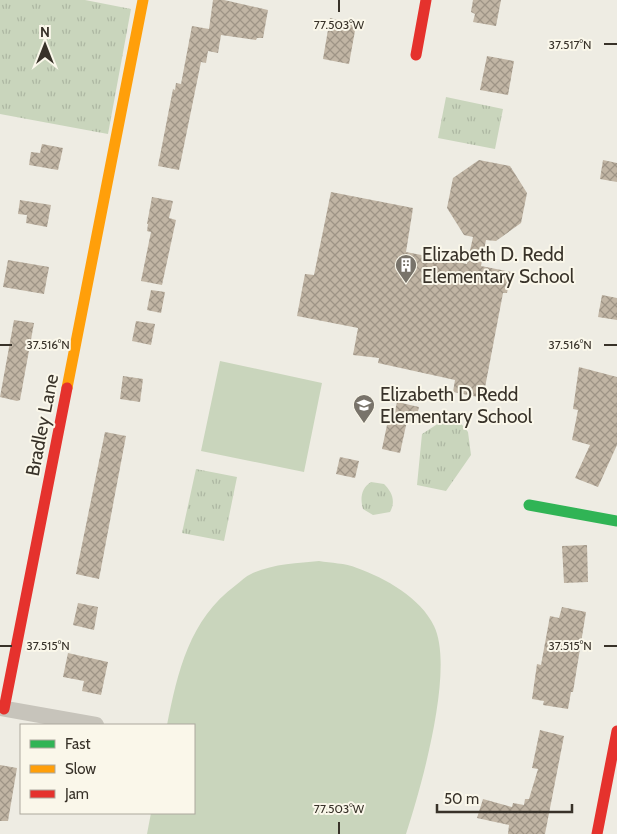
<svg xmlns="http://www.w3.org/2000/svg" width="617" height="834" viewBox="0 0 617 834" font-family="Cabin,sans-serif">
	<defs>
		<pattern id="park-tufts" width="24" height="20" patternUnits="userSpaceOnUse" patternTransform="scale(1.25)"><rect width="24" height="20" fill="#c9d5bc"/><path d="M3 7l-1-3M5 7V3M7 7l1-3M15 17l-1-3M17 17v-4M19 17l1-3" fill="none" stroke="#adb7a2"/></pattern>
		<pattern id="building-cross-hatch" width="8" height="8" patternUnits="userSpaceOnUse" patternTransform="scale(1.25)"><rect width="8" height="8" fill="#c1b5a4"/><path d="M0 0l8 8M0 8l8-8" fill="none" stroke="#9e9486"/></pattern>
	</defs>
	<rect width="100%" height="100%" fill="#eeece3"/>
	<path fill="#c9d5bc" d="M220,361L322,383L304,472L201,451Z
		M319,561C331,563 345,563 357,568C385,578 421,598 434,626C455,669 421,788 406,834H147L151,813H194V725H167C178,671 189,620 236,585C241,581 246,576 251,574C271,564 298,563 319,561Z"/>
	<path fill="url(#park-tufts)" d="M0,0H85L131,9L108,134L0,114Z
		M446,97L503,109L495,149L438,138Z
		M453,414L468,432L471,455L446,491L417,485L422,434Z
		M196,469L237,477L224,541L182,533Z
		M371,482L384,484C392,492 396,501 390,512L373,515L363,509C360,499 361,488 371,482Z"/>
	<path fill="url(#building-cross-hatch)" d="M213,0H224L268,10L263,38H257L256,40L221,35L218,53L208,51L206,63L201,62L179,170L158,166L173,89L175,90L176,83L181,84L192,26L209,29Z
		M473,0H501L496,26L473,22L475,14L471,12Z
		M330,18L356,25L349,64L323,59Z
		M487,56L514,61L508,95L480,90Z
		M42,144L63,148L58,170L29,165L31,152L40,153Z
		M479,160L510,166L527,193L521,223L496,241L486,240L481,266L511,272L507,293H503L483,398L453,392L455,380L378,363L379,358L353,355L358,328L297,316L305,274L314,275L331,192L413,208L406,252L467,264L473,237L464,235L447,208L453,178Z
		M603,160L617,163V182L600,179Z
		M152,197L173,201L169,218L176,220L162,285L141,281L151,232L147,231L148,224H147Z
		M20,200L51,205L47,227L26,223L27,215L18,214Z
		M8,260L49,267L44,294L3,287Z
		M151,290L165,292L161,313L147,310Z
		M602,295L617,298V320L598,317Z
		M14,320L34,323L20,400L17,401L0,397Z
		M136,321L155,324L151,345L132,341Z
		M579,367L617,377V445L598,487L575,478L590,445L572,440L578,410L573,409Z
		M123,376L143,379L140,402L120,399Z
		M397,402L419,407L415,423L407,421L400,453L382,449L388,420L393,421Z
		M105,432L126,436L99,579L76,574Z
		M340,457L359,461L355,478L336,474Z
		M587,545L588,582L564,583L562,546Z
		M78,603L98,607L94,630L73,625Z
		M562,607L586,612L573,692H571L568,709L543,705L544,701L532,699L537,664L541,665L550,616L559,618Z
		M68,653L108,662L101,695L82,691L84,681L63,677Z
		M540,730L564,736L545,834H508L509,825L477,818L483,799L512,807L513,803L524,805L525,799H529L538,769L532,768Z
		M0,765L17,768L8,821H0Z"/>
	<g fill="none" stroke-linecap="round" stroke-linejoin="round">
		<path stroke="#c7c4bb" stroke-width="16" d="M0,708L96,725"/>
		<path stroke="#30b455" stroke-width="11" d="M529,505L617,521"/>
		<path stroke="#ff9f0a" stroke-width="11" d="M67,388L143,0"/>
		<path stroke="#e5322d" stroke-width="11" d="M416,55L426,0
			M4,709L67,388
			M597,834L617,731"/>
	</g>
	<path fill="none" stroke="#383229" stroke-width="2" d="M339,0V12M604,44H617M0,345H12M604,345H617M0,646H12M604,646H617M339,822V834"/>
	<defs>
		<g id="building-pin" transform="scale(1.125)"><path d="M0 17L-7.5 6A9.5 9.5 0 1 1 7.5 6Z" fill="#78736a" stroke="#faf7ea"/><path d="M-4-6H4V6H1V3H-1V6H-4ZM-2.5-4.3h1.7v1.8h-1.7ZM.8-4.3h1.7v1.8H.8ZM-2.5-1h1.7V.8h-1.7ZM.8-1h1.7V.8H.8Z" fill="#fff"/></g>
		<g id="school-pin" transform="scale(1.125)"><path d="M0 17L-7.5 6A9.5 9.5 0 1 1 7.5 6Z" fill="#78736a" stroke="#faf7ea"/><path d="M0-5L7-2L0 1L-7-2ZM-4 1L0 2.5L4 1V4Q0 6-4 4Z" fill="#fff"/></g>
	</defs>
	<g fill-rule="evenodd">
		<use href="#building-pin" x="406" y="265"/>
		<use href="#school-pin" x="364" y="405"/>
	</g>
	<g text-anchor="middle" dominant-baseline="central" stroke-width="4" stroke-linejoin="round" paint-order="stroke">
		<g font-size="19" fill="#383229" stroke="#faf7ea" text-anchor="start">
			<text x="422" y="254">Elizabeth D. Redd<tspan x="422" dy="22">Elementary School</tspan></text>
			<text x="380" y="394">Elizabeth D Redd<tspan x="380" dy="22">Elementary School</tspan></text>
		</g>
		<g font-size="19" fill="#383229" stroke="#faf7ea">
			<text transform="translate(42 425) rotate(-79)">Bradley Lane</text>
		</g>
	</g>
	<g font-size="12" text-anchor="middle" fill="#383229" stroke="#faf7ea" stroke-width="4" stroke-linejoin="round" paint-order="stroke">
		<text x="339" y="29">77.503°W</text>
		<text x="570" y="49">37.517°N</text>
		<text x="48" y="349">37.516°N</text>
		<text x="570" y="349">37.516°N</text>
		<text x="48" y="650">37.515°N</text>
		<text x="570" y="650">37.515°N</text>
		<text x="339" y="813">77.503°W</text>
	</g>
	<rect x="20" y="724" width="175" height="90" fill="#faf7ea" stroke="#aca89d"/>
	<rect x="30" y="740" width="25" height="8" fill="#30b455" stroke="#aca89d"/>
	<text x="65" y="749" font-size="15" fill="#383229">Fast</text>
	<rect x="30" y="765" width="25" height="8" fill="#ff9f0a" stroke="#aca89d"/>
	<text x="65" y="774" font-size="15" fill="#383229">Slow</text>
	<rect x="30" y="790" width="25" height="8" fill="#e5322d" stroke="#aca89d"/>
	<text x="65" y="799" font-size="15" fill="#383229">Jam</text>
	<g transform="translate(45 45)" stroke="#faf7ea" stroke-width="4" paint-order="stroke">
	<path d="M0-4L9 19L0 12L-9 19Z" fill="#383229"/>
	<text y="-8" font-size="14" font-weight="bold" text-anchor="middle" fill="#383229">N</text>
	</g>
	<path d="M437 804v8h135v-8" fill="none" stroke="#383229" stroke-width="2.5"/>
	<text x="444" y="804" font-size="15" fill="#383229" stroke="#faf7ea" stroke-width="4" paint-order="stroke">50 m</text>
</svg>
